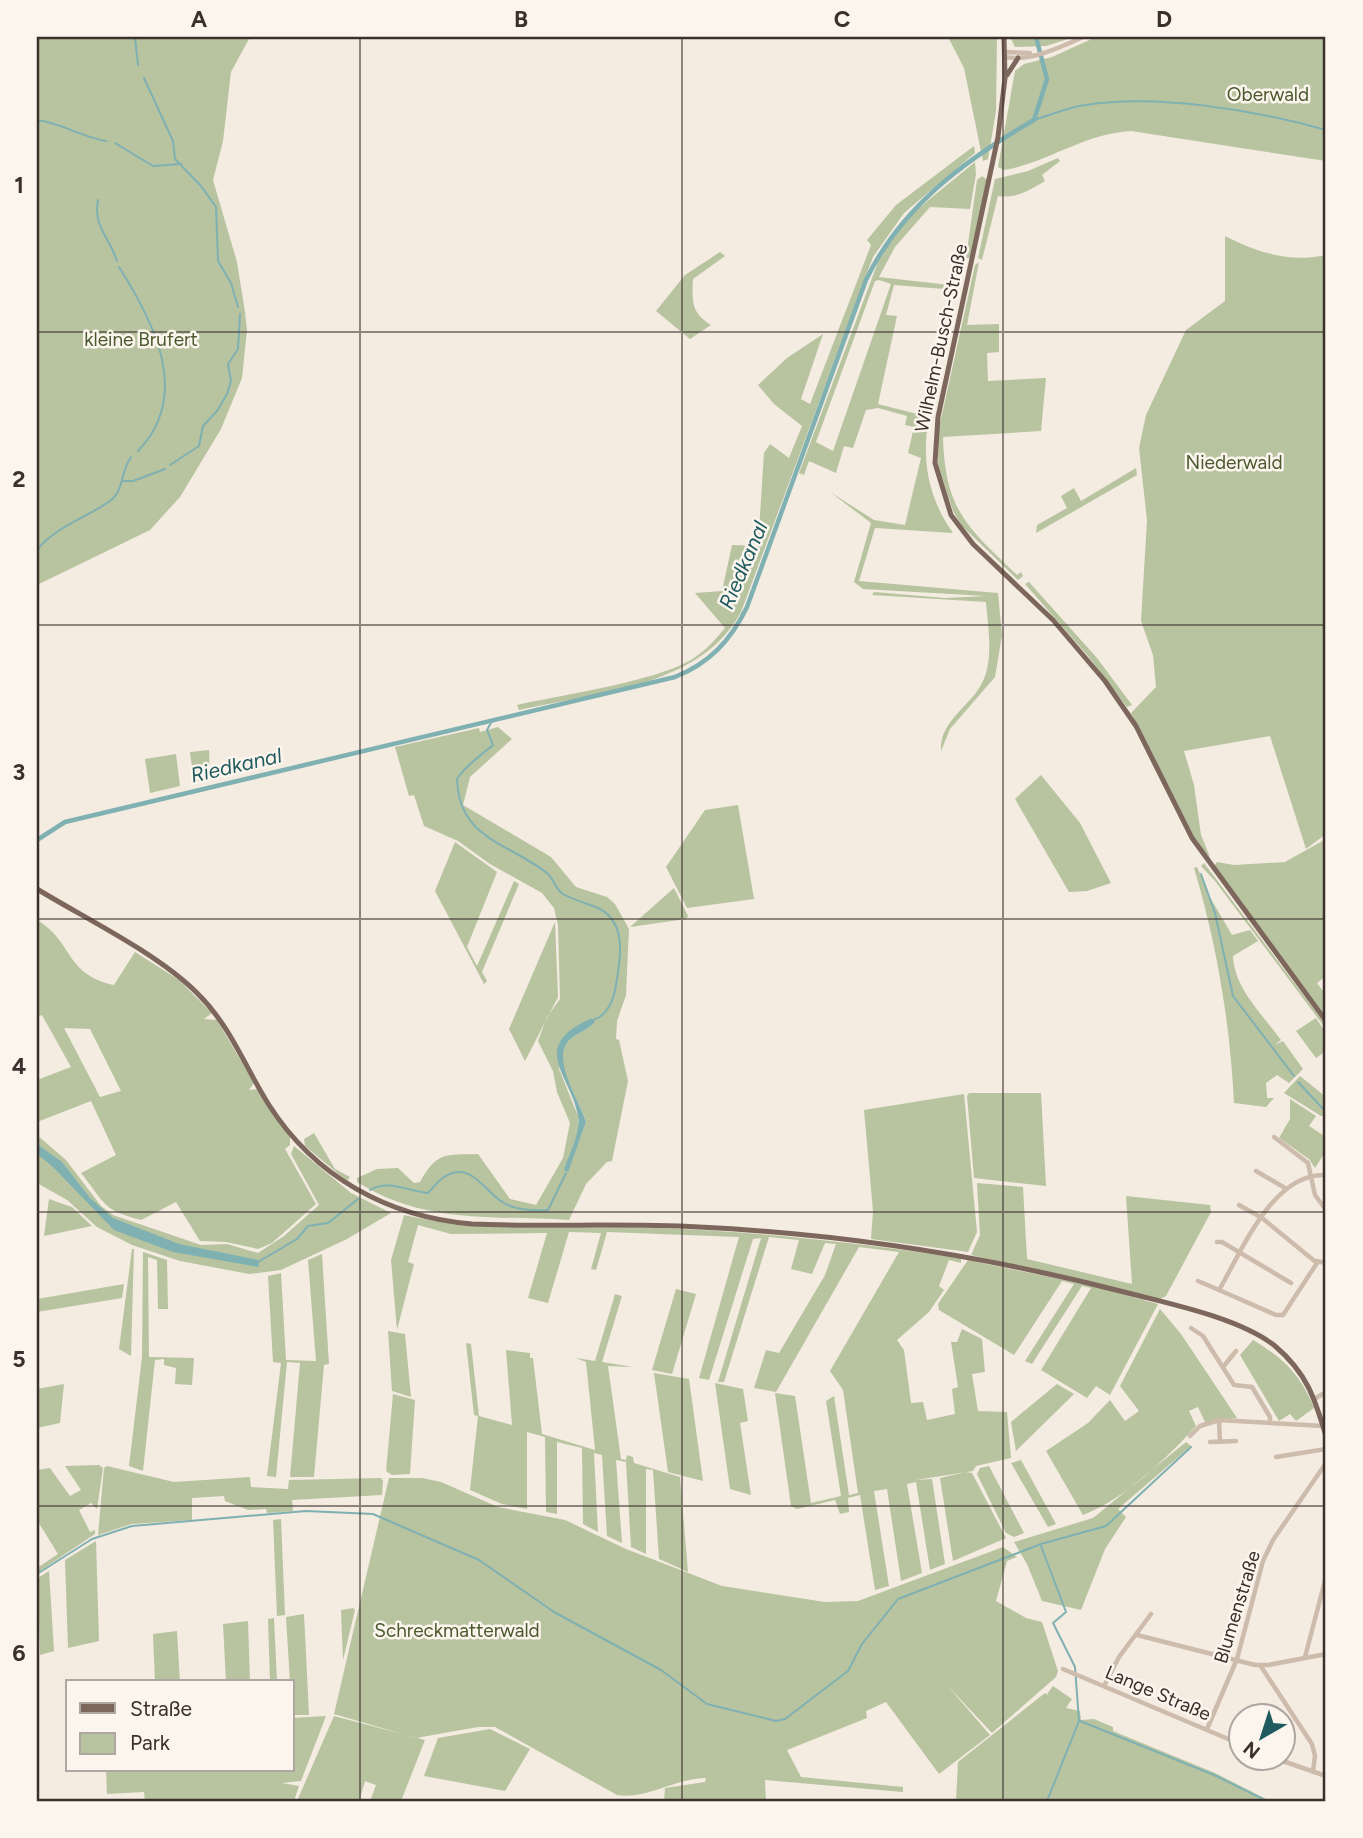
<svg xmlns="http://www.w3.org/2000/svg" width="1363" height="1838" viewBox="0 0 1363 1838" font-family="Figtree,sans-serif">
	<rect width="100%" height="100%" fill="#f4ebe1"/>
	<path fill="#b8c4a0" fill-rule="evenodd" d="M37,37H250L231,72L223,141L213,180L237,262L245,312L247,330L242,378L221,429L180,497L150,530L37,585Z
		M948,37H997L996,111L988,159L983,161L964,68Z
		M1010,37H1074L1046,46L1015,47Z
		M1096,37H1326V161L1131,131C1082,134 1050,162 1004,170L998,167L1015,71L1024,64L1052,57Z
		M974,146L975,153L904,213L873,257L741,612C701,687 595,693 519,710L517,705C561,695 659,681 694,658C706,650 716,639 725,628L695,593L722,591L732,545L758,546L764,453L770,444L789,458L802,426L774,404L758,385L787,358L823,334L801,399L810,404L871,245L867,240L896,205Z
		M1058,158L1060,161L1042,175L1045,181C1030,190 1015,199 998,196L982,260L978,258L995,179L1028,171Z
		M975,162L976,174L970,209L930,207L895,247L879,277L958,286L957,290L894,285L886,315L897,316L878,404L929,417C921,459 928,498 953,533L875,528L859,581L998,593L1002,635L995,677L950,729L941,751C939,721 971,706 982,683C994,660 988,627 986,602L872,595L874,592L945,598L986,596L863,589L854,582L871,523L830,492L874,520L905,525L921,458L908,453L914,427L905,425L907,416L878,408L866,410L853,448L844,446L836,473L809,461L804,475L799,473L878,262L898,229L914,212ZM879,280L891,284L833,451L816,442L875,281Z
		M982,176L987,180L970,258H966L977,180Z
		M1225,236C1258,253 1290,263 1326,255V834L1306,849L1270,736L1184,751L1194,785L1201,835L1210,857C1177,829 1154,753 1131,713L1156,687L1153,655L1141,621L1147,520L1139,448L1146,415L1186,330L1225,301Z
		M720,252L725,256L693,279C692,301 691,313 711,325L690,339L656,311L685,275Z
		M979,262L967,325L999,324V352L987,353L988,381L1046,378L1041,431L943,437C945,510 967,527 1017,575L1021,572L1023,576L1018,580L962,526L953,511L938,465L939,428L975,265Z
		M1136,468L1137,475L1036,533L1037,525L1067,508L1061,496L1074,488L1081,501Z
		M1029,582L1097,658L1132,705L1127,707L1088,656L1025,584Z
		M498,727L512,739L470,777L463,805L551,857L576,887L607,897L615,904L629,929L626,995L617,1021L616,1039L619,1040L628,1081L612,1161L607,1162L586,1184L569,1220C492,1215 426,1225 357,1182V1178L377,1169L398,1168L414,1183L420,1182C437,1151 446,1155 478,1154L510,1199L536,1205L563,1158L570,1123L557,1092L553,1071L538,1041L547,1017L560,999L558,925L554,908L542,893L490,864L458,841L424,826L414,795L409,796L395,747L479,728L480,732ZM594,1023C587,1031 573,1034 567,1043C552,1065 580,1100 586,1122L578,1144V1116L559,1069L566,1034Z
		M209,750L210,779L194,782L190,752Z
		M176,754L180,786L150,793L145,759Z
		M1041,775L1080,823L1111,883L1087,891L1069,892L1015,799Z
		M738,805L754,899L687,908L666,867L705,810Z
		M1326,839V905L1323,907L1326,911V976L1317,983L1326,995V1017L1214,866L1217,862L1234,865L1285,862Z
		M455,842L497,872L467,947L477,966L514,881L519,884L482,972L487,981L484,984L435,891Z
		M1204,863L1326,1025V1029L1215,881L1201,866Z
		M1197,867L1211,899L1232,935L1250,930L1258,941L1233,956C1234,988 1263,1015 1281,1040L1275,1045L1283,1041L1303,1069L1289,1083L1277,1075L1266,1083L1267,1098H1274L1266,1107L1234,1103C1230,1023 1217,945 1194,868Z
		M674,888L688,916L686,919L630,927Z
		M37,920C74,942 64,974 114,985L135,952L179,980L212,1013L204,1019L217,1020L254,1083L249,1090L257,1089L290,1137V1145L285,1149L316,1204L272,1243L258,1249L226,1242L200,1241L176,1202L141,1220C102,1210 105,1203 81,1173L116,1155L91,1101L37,1122V1080L71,1067L42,1015L37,1017ZM64,1028L90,1029L121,1091L100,1097Z
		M555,922L558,997L525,1061L509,1029Z
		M1316,1018L1326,1033V1051L1316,1058L1296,1031Z
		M1300,1076L1326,1097V1115L1321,1116L1284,1093Z
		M969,1093H1041L1046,1186L974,1178L967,1096Z
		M964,1094L977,1232L968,1252L871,1239L873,1211L864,1110Z
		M1290,1099L1316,1116L1309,1126L1326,1137V1151L1315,1168L1309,1159L1279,1138L1290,1119Z
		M314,1133L335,1169L350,1177L347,1181L305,1146L304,1139Z
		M37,1135L66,1160L101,1206L113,1215L201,1245L227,1244L258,1253L284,1236L319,1205L291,1154L294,1146L351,1193L391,1213L347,1239L281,1270L249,1274L180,1261L132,1245L97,1227L67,1200L37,1183Z
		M977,1183L1023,1187L1027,1259L1132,1284L1126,1196L1210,1205L1211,1212L1166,1296L1160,1299L971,1255L980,1235Z
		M49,1199L72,1207L92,1226L44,1236Z
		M404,1215C490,1234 567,1225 654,1228C757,1231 859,1243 961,1258V1263L949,1260L939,1286L944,1290L929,1312L897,1340L904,1350L911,1403L923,1402L927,1420L955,1414L952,1389L958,1387L951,1342H957L962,1329L982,1339L985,1372L972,1374L978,1411L1007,1412L1011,1458L976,1466L973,1471L916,1480L932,1479L945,1564L930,1570L916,1482L907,1484L922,1573L901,1581L887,1489L874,1491L889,1586L875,1590L860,1495L848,1498L849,1512L840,1514L835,1500L797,1509L791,1506L775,1393L795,1396L811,1503L841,1496L826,1401L834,1396L849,1495L858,1493L843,1390L830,1371L899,1252L859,1247L776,1392L754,1388L766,1350L779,1353L825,1275L836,1244L825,1243L812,1274L791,1269L799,1240L769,1237L724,1382H718L761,1238L753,1239L709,1380L699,1378L739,1237L607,1232L596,1270L591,1269L601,1233L569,1232L548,1303L528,1298L547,1233L451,1234L418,1225L408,1262L414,1264L397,1330L391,1260Z
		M132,1249H134L131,1356L119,1349Z
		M143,1252L167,1260L168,1309H158L157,1260L148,1257L149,1357L194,1358L192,1385L175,1384L176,1368L164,1365V1359L155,1360L143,1471L129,1466L142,1357Z
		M322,1254L329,1364L324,1365L314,1477H290L300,1363L287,1362L276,1477L267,1476L281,1363L273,1362L268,1276L281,1273L286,1360L316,1361L308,1260Z
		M968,1260L1093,1286L1158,1304L1110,1395L1096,1386L1087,1398L1041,1370L1091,1288L1082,1286L1032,1364L1025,1361L1074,1284L1062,1281L1014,1355L939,1310L938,1304Z
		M124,1284L122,1298L37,1312V1299Z
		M676,1289L696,1294L672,1374L652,1370Z
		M615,1294L622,1296L602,1362L633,1367L608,1366L621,1459L626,1460L627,1455L633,1457L634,1463L680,1477L688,1572L659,1559L653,1470L646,1469V1554L631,1547L626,1462L616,1460L622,1543L607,1536L602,1455L594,1453L598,1532L583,1524L582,1448L557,1442V1514L546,1512L545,1437L527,1432V1509L502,1504L470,1490L478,1416L474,1415L466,1343L471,1344L479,1416L512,1425L506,1350L530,1353V1358H533L542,1434L595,1450L586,1362L576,1358L595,1361Z
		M1160,1309L1181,1334L1237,1418L1205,1422L1198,1407L1189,1411L1196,1426C1165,1460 1126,1498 1083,1515L1046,1451L1088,1423L1110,1400L1125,1421L1139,1411L1120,1386Z
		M388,1331L405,1334L411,1397L392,1391Z
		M1253,1340C1283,1358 1301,1375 1314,1408L1296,1421L1290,1414L1279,1421L1240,1355Z
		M654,1373L689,1379L703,1481L668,1472Z
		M715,1383L743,1389L748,1421L740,1423L751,1495L730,1489Z
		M64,1384L60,1423L37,1428V1389Z
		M1057,1384L1074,1394L1016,1451L1011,1422Z
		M393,1394L415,1400L410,1474L392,1475L386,1471Z
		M1186,1442L1191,1446L1118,1509L1126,1517L1105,1549L1081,1610L1042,1601L1027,1564L1014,1542L1093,1518Z
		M1021,1460L1056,1524L1048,1527L1011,1463Z
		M99,1465L103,1468L97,1509L91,1503L79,1510L90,1532L95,1530V1534L37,1573V1568L58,1554L37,1520V1470L50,1468L70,1496L81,1490L65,1466Z
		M107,1466L174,1482L250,1477L251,1487L288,1489L289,1480L381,1478L383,1481L382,1495L292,1500L293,1511L267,1513L266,1509L248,1510L225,1501L224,1496L192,1498V1520L132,1524L98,1535L104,1468Z
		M989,1466L1024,1533L1014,1537L1006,1533L977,1474L980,1468Z
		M966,1472L972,1473L1006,1538L953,1561L940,1478Z
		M389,1478H422L441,1482L498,1507L565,1520L626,1549L722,1586L825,1602L858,1601L1003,1547L1017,1557L1007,1561L996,1601L1026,1618L1042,1622L1058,1671L1056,1677L992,1733L947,1685L990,1735L939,1774L886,1702L866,1711L867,1718L787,1750L801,1777L903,1787V1792L765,1780L766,1801H664L665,1788L705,1782L706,1778C676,1778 646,1800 617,1795L495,1727H478L416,1738L334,1714Z
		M281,1519L285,1615L277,1616L273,1520Z
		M96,1541L99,1641L68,1648L65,1560Z
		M49,1571L54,1651L40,1655L38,1578Z
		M353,1608L355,1610L343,1660L341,1610Z
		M304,1614L309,1715H292L286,1617Z
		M274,1618L277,1682H270L268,1619Z
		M248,1621L250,1682H226L223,1624Z
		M177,1631L180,1682H155L153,1634Z
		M1053,1686L1072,1699L1066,1708L1080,1711L1081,1720L1094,1719L1113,1727V1731L1215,1773L1270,1801H956L958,1762L1045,1693L1050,1697L1047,1694Z
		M326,1716L301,1781L282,1783L299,1786L294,1801H145L144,1792L107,1794L106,1770H292V1718Z
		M334,1716L425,1740L401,1801H370L376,1785L365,1781L360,1798L368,1801H297Z
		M490,1729L530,1749L505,1791L424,1776L438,1738Z"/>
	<path fill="#7fb0b2" d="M590,1019H595L594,1023C587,1031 573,1034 567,1043C553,1063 580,1101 586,1122L568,1172L564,1170C569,1154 581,1133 578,1116C571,1075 528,1047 590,1019Z
		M37,1144L62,1162L90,1198L113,1218L179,1244L258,1260L259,1267L173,1252L114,1230L53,1167L37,1154Z"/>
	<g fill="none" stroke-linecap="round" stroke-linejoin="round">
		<path stroke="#7fb0b2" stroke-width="2" d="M135,37L138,65
			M144,78L173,141L175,159L201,186L216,207L218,261L231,283L238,307
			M37,120C62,123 81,137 106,141
			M1034,120C1051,115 1068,107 1086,105C1157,94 1256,110 1326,130
			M115,143L153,166L181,164
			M98,200C93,227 109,236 117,261
			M119,267C154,322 192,395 138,451
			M170,465L199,446L203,426L217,411L227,394L231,381L228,364L238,349L240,314
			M123,481H133L165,469
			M37,550C55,527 86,518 110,501C124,491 121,470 131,457
			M492,721L487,730L493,745C481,755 465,766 457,779C459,839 507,842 547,873C554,879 556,890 563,894C574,900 586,903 598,908C629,923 620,963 615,990C613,1001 606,1016 595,1019
			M1201,874L1215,913L1233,996L1294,1076
			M1298,1082L1326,1112
			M370,1190C388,1179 407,1191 428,1193C433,1188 438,1181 444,1177C472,1160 483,1191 504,1203C515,1210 535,1211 548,1210L566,1173
			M258,1262L297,1239L308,1226L328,1223L358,1199
			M1041,1546L1066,1612L1053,1623L1075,1667L1079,1721L1047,1801
			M37,1574L92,1539L132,1526L306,1511L373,1514L479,1560L554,1612L661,1670L707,1704L776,1721L785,1719L848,1671L862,1644L898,1599L1041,1544L1106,1526L1191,1447
			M1080,1721L1214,1775L1267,1801"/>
		<path stroke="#7fb0b2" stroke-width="4.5" d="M37,840L65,822L675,677C710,663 731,640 747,607L866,280C901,207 965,160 1034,120L1047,79L1036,37"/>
		<path stroke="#cdbbac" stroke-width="4.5" d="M1005,52L1030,53
			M1005,57C1030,62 1061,47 1083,37
			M1274,1137L1308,1163L1315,1195L1326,1210
			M1256,1171L1285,1188
			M1239,1205L1262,1218L1317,1263L1283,1315H1276L1219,1290C1242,1251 1273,1172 1326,1175
			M1217,1242H1222L1291,1283
			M1316,1261L1326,1263
			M1198,1281L1219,1290
			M1191,1328L1203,1336L1234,1385L1252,1387L1270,1417V1422
			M1223,1367L1236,1351
			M1316,1398L1326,1392
			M1219,1420L1220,1442
			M1190,1436L1200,1426L1219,1420L1323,1426
			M1210,1442L1236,1441
			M1276,1457L1326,1449
			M1137,1635L1255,1665H1268L1326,1654
			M1305,1657L1326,1577
			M1260,1665L1312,1744L1315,1756L1313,1771
			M1063,1669L1240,1744
			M1104,1686L1119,1657L1151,1614
			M1207,1729L1237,1659L1263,1561L1273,1540L1326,1463
			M1274,1758L1326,1776"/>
		<path stroke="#7d675c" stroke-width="5" d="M1004,37L1005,78L998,137L938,417L935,463L951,515L973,544L1053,620L1105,681L1136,726L1192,838L1326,1021
			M1007,75L1018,58
			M37,889C86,919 157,953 197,993C230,1025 245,1067 269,1105C315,1177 388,1217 472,1224C548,1227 624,1223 699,1227C845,1234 991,1257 1132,1294C1175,1305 1241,1319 1275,1346C1307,1373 1315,1399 1326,1436"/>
	</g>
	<path fill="none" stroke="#3b302b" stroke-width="2" stroke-opacity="0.55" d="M360,37V1801M682,37V1801M1003,37V1801M37,332H1326M37,625H1326M37,919H1326M37,1212H1326M37,1506H1326"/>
	<g text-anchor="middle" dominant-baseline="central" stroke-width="5" stroke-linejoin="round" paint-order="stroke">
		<g font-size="19" fill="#4a5a2e" stroke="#fbf5ee">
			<text x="1268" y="94">Oberwald</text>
			<text x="141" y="339">kleine Brufert</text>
			<text x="1234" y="462">Niederwald</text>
			<text x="457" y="1630">Schreckmatterwald</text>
		</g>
		<g font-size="19" fill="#3b302b" stroke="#fbf5ee">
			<text transform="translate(941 338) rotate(-78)">Wilhelm-Busch-Straße</text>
			<text transform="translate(1237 1607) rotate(-73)">Blumenstraße</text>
			<text transform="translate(1158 1693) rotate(23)">Lange Straße</text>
		</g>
		<g font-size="21" font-style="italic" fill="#1f5a5e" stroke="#fbf5ee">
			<text transform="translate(743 565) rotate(-67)">Riedkanal</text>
			<text transform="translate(236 765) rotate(-13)">Riedkanal</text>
		</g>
	</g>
	<rect width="1363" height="1838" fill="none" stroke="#fbf5ee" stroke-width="77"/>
	<rect x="66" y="1680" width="228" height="91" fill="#fbf5ee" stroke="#aea6a0" stroke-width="2"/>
	<rect x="80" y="1703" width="35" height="10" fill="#7d675c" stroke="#aea6a0" stroke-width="2"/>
	<text x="130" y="1716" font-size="21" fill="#3b302b">Straße</text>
	<rect x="80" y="1733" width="35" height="21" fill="#b8c4a0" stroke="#aea6a0" stroke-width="2"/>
	<text x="130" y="1750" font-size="21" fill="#3b302b">Park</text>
	<g transform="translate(1262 1737) rotate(219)"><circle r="33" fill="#fbf5ee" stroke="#aea6a0" stroke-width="2"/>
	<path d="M0-5L12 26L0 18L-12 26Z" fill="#1f5a5e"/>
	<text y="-10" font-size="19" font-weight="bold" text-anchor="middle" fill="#3b302b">N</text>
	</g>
	<rect x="38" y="38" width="1286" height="1762" fill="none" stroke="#3b302b" stroke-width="2.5"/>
	<g font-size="23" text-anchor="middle" font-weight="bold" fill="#3b302b">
		<text x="199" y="27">A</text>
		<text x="521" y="27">B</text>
		<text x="842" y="27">C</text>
		<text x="1164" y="27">D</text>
		<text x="19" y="193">1</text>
		<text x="19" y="487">2</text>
		<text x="19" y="780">3</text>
		<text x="19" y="1074">4</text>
		<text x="19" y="1367">5</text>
		<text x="19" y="1661">6</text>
	</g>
</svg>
